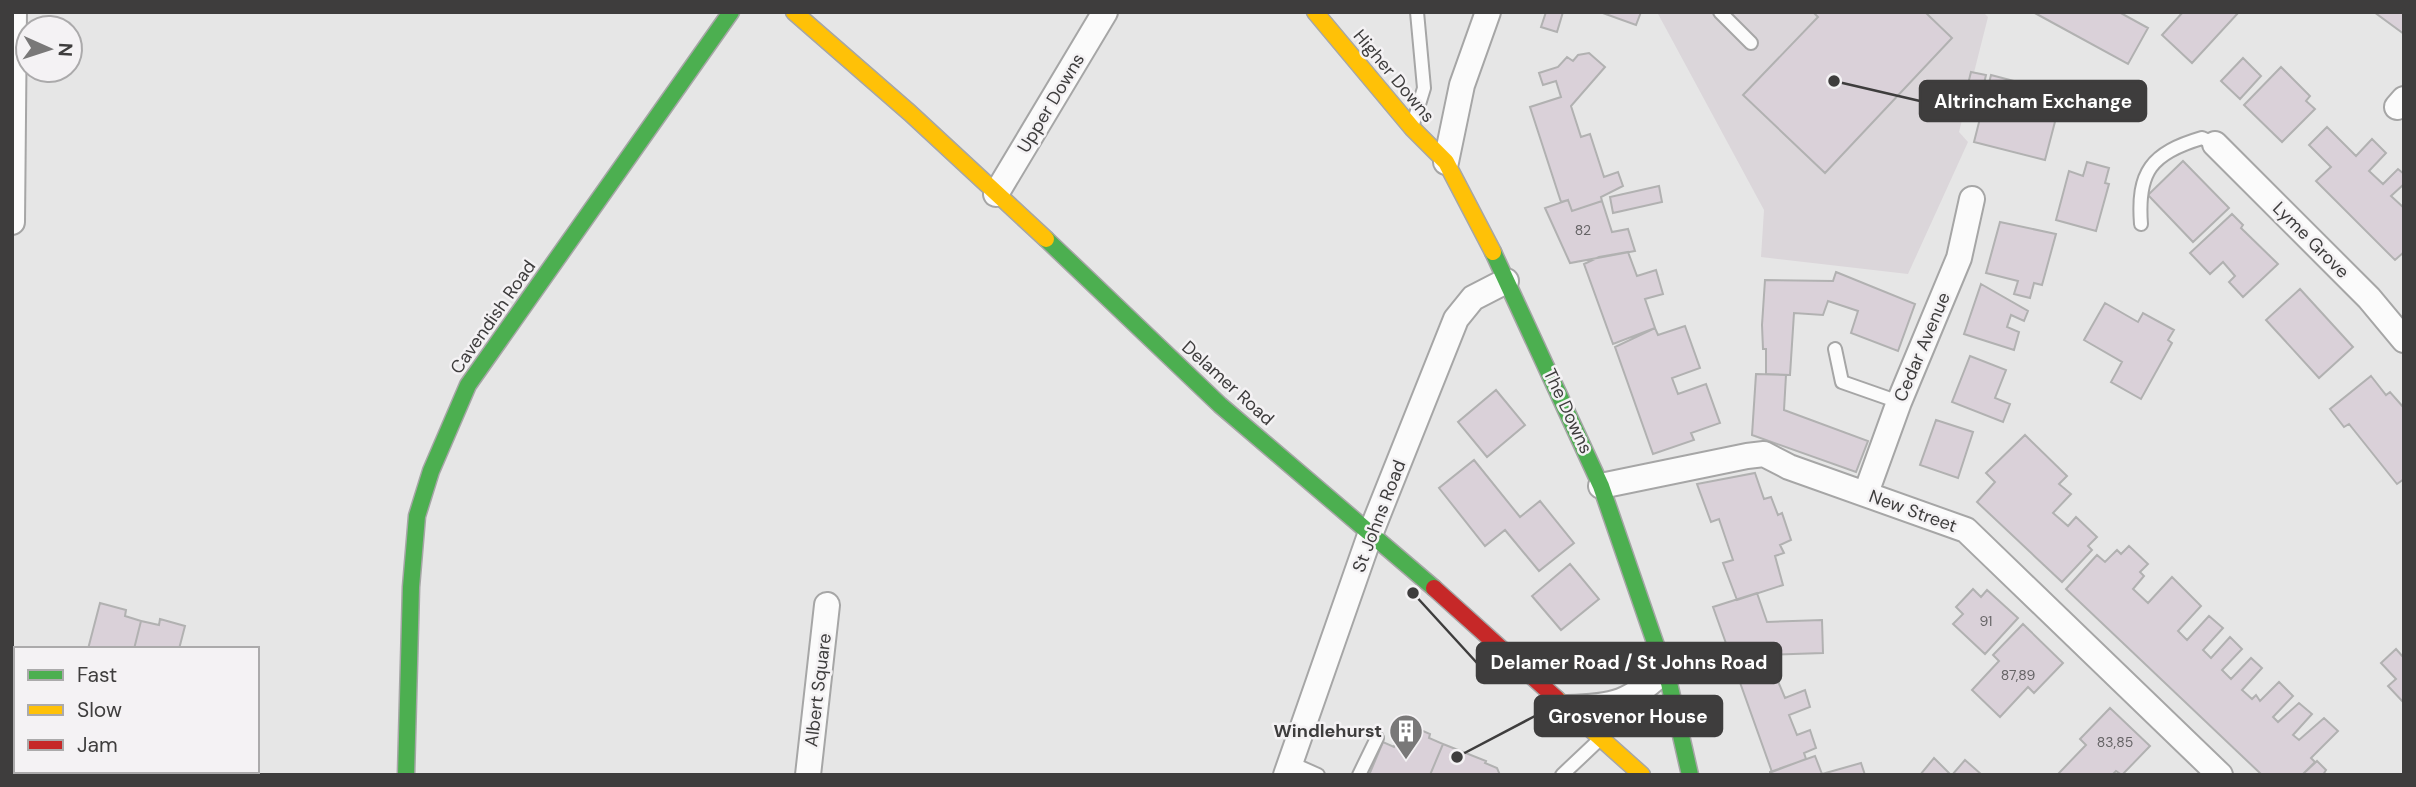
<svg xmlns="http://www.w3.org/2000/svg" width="2416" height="787" viewBox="0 0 2416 787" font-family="'DM Sans',sans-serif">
	<rect width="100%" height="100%" fill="#e6e6e6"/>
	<path fill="#dbd6da" d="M1657,12H1983L1988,17L1959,132L1968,142L1908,274L1761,257L1764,210Z"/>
	<path fill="#dad1d9" stroke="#b1b1b1" stroke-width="2" d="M1546,12H1563L1557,32L1541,27Z
		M1600,12H1641L1636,25Z
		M1813,12H1925L1952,38L1825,173L1743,95L1818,17Z
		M2033,12H2119L2148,28L2128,64Z
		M2183,12H2239L2192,63L2162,35Z
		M2374,12H2404V34Z
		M1589,53L1605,67L1571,106L1581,137L1590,134L1604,177L1618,172L1623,186L1601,197L1602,201L1572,211L1568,200L1561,202L1530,107L1561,97L1556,81L1543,85L1539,73L1558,67L1567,57L1573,61L1578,55Z
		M2243,58L2261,76L2240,99L2221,81Z
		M2281,67L2310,96L2306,101L2315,109L2282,142L2244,105Z
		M1971,72L1986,75L1979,104L1964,100Z
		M1991,75L2029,85L2024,106L2057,114L2045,160L1974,142Z
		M2327,127L2356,156L2372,139L2386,153L2369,171L2383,184L2398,169L2404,174V184L2391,196L2404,208V252L2395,260L2316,181L2331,167L2309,145Z
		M2183,161L2229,208L2193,242L2148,195Z
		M2087,162L2109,168L2105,183L2109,184L2096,231L2056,220L2069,171L2083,176Z
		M1659,186L1662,202L1613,213L1610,197Z
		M1568,200L1572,211L1602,201L1612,232L1628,229L1635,251L1570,263L1545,208Z
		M2232,214L2243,225L2241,228L2278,264L2243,297L2229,282L2235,276L2223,262L2210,274L2190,253Z
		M2000,222L2056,234L2042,285L2034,283L2030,298L2014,294L2018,281L1986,273Z
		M1628,252L1637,276L1656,270L1663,294L1645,299L1655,328L1613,344L1584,264L1599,257Z
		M1836,272L1915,304L1898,351L1851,333L1858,311L1828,301L1823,315L1794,313L1790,375L1766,374V349H1763L1762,325L1765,280L1833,281Z
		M1981,284L2028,311L2024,321L2011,315L2007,327L2019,332L2014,350L1964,334Z
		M2300,289L2353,347L2319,378L2266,320Z
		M2105,303L2138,322L2143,313L2174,330L2168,340L2172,343L2141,399L2111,382L2122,362L2084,340Z
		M1685,326L1700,368L1672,378L1678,394L1706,384L1720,423L1691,433L1694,440L1653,454L1615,347L1655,328L1658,335Z
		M1970,356L2006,370L1995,398L2010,404L2003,422L1952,402Z
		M1756,374L1786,375L1784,410L1868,441L1856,472L1752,435Z
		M2371,376L2386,395L2390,392L2404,408V479L2397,484L2349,424L2344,427L2330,409Z
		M1496,390L1525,425L1487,457L1458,422Z
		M1936,420L1973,432L1958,478L1920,465Z
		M2025,435L2067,476L2059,484L2071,494L2053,513L2068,526L2076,517L2097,537L2088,546L2092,550L2062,582L1977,502L1995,482L1986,473Z
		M1474,460L1520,517L1540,501L1574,543L1539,571L1505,530L1485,546L1439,488Z
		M1755,473L1764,499L1771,497L1778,515L1782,513L1791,540L1780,545L1784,553L1775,556L1783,585L1737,600L1723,563L1733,560L1719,519L1711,522L1697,484Z
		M2129,546L2148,564L2140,572L2144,576L2133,589L2148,603L2172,577L2201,606L2178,631L2187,640L2209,616L2223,628L2203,650L2211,658L2230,637L2242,649L2222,670L2231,679L2251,658L2262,668L2242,690L2252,699L2256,695L2260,701L2279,682L2293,696L2273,717L2278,722L2299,703L2312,714L2293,735L2299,740L2324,718L2338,731L2311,758L2315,762L2302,775H2262L2066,589L2097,555L2105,562L2117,550L2121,554Z
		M1570,564L1599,599L1561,630L1532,596Z
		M1973,589L1981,597L1987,590L2018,618L1985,654L1953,624L1963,614L1956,607Z
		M1757,593L1767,622L1822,620L1823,653L1767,655L1785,698L1805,690L1810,707L1789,715L1797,735L1810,730L1816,748L1804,753L1806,759L1772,772L1713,607Z
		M100,603L126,610L125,616L141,621L134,649H88Z
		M160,619L185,626L179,649H134L141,621L159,625Z
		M2023,624L2063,663L2034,693L2028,687L2000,717L1972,690L1999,661L1993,655Z
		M2396,649L2404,658V703L2388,686L2396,679L2381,663Z
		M2110,708L2150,746L2122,775L2116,771L2112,775H2061L2059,773L2086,745L2080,739Z
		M1405,723L1430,734L1429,738L1443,744L1430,775H1369L1383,742L1394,747Z
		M1443,744L1486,761L1485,763L1497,768L1500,775H1430Z
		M1815,756L1822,774L1861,763L1865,775H1770V772Z
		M1934,758L1951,775H1920Z
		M1965,760L1982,775H1952Z
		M2317,761L2326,770L2323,775H2302Z"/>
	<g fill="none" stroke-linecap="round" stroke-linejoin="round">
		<g stroke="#a6a6a6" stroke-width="16">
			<path id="lane" d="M1720,12L1751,43
				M1413,124L1424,88L1417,12
				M2141,224C2137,172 2151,153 2202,138L2215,144
				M1835,349L1842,382L1899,402
				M1291,763L1318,775
				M1359,775L1377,738
				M1562,775L1599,740"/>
		</g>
		<g stroke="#a6a6a6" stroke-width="28">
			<path id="street" d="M2397,107L2404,99
				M2215,144L2369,298L2404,340
				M1446,162L1462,85L1488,12
				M996,194L1105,12
				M12,222L14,12
				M1601,486L1747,456L1764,454L1789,467L1966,530L2220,775
				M1866,493L1899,402L1959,258L1972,199
				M1567,708C1614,707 1631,703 1665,669
				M12,712L16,713
				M213,771L225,775
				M808,775L827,605
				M1286,775L1371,532L1456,319L1473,298L1506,281"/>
		</g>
		<g stroke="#a6a6a6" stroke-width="19">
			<path id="fast" d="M1046,239L1220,405L1434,588
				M1493,252L1601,486L1669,683L1690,775
				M406,775L411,587L417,516L431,471L468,385L731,12"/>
		</g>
		<g stroke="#a6a6a6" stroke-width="19">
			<path id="slow" d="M794,12L910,113L1046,239
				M1315,12L1412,128L1446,162L1493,252
				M1557,699L1642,775"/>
		</g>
		<g stroke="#a6a6a6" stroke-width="19">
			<path id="jam" d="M1434,588L1557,699"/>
		</g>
		<use href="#lane" stroke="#fbfbfb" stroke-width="12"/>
		<use href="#street" stroke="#fbfbfb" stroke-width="24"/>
		<use href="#fast" stroke="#4caf50" stroke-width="16"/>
		<use href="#slow" stroke="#ffc107" stroke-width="16"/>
		<use href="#jam" stroke="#c62828" stroke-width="16"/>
	</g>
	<defs>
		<g id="building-pin" transform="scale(1.75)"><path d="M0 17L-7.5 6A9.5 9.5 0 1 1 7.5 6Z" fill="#797878" stroke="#f4f2f4"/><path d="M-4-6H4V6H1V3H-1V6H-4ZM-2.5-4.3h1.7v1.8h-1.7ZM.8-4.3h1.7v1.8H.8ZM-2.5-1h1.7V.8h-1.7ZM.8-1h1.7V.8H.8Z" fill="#fff"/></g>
	</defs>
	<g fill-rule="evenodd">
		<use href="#building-pin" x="1406" y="731"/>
	</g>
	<g text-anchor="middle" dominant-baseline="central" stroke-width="5" stroke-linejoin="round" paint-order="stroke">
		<g font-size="14" fill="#666466">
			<text x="1583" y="230">82</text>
			<text x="1986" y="621">91</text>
			<text x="2018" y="675">87,89</text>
			<text x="2115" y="742">83,85</text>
		</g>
		<g font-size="18" fill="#3e3d3d" stroke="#f4f2f4">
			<text transform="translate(1394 76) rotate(50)">Higher Downs</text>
			<text transform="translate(1051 103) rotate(-59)">Upper Downs</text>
			<text transform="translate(2311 240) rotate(45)">Lyme Grove</text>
			<text transform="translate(493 317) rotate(-55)">Cavendish Road</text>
			<text transform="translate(1922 347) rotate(-67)">Cedar Avenue</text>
			<text transform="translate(1228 383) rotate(42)">Delamer Road</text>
			<text transform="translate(1568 411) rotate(65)">The Downs</text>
			<text transform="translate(1913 511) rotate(20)">New Street</text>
			<text transform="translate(1379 516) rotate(-69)">St Johns Road</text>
			<text transform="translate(818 690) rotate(-83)">Albert Square</text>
		</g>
		<g font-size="18" font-weight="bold" fill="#3e3d3d" stroke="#f4f2f4" text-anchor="end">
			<text x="1382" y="731">Windlehurst</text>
		</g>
	</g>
	<path fill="none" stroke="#3e3d3d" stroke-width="2.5" d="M1834 81L1920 101M1413 593L1477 663M1457 757L1535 716"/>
	<g fill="#3e3d3d" stroke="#f4f2f4" stroke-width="2.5">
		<circle cx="1834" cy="81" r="7"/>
		<circle cx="1413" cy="593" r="7"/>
		<circle cx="1457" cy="757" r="7"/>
	</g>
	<g fill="#3e3d3d" stroke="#3e3d3d" stroke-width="2.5">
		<rect x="1920" y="81" width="226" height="40" rx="7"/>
		<rect x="1477" y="643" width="304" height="40" rx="7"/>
		<rect x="1535" y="696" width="187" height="40" rx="7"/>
	</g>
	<g font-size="19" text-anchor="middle" font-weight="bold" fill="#fff">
		<text x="2033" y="108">Altrincham Exchange</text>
		<text x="1629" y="669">Delamer Road / St Johns Road</text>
		<text x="1628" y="723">Grosvenor House</text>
	</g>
	<rect width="2416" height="787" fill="none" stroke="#3e3d3d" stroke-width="28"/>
	<rect x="14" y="647" width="245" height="126" fill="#f4f2f4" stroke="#abaaab" stroke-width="2"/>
	<rect x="28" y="670" width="35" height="10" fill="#4caf50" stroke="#abaaab" stroke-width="2"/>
	<text x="77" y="682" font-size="21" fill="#3e3d3d">Fast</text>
	<rect x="28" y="705" width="35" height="10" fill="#ffc107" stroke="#abaaab" stroke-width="2"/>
	<text x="77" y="717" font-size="21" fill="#3e3d3d">Slow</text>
	<rect x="28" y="740" width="35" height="10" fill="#c62828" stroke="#abaaab" stroke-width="2"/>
	<text x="77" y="752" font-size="21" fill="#3e3d3d">Jam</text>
	<g transform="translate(49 49) rotate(93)"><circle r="33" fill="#f4f2f4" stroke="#abaaab" stroke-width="2"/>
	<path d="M0-5L12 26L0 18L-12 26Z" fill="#797878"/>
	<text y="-10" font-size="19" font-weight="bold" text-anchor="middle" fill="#3e3d3d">N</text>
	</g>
</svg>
